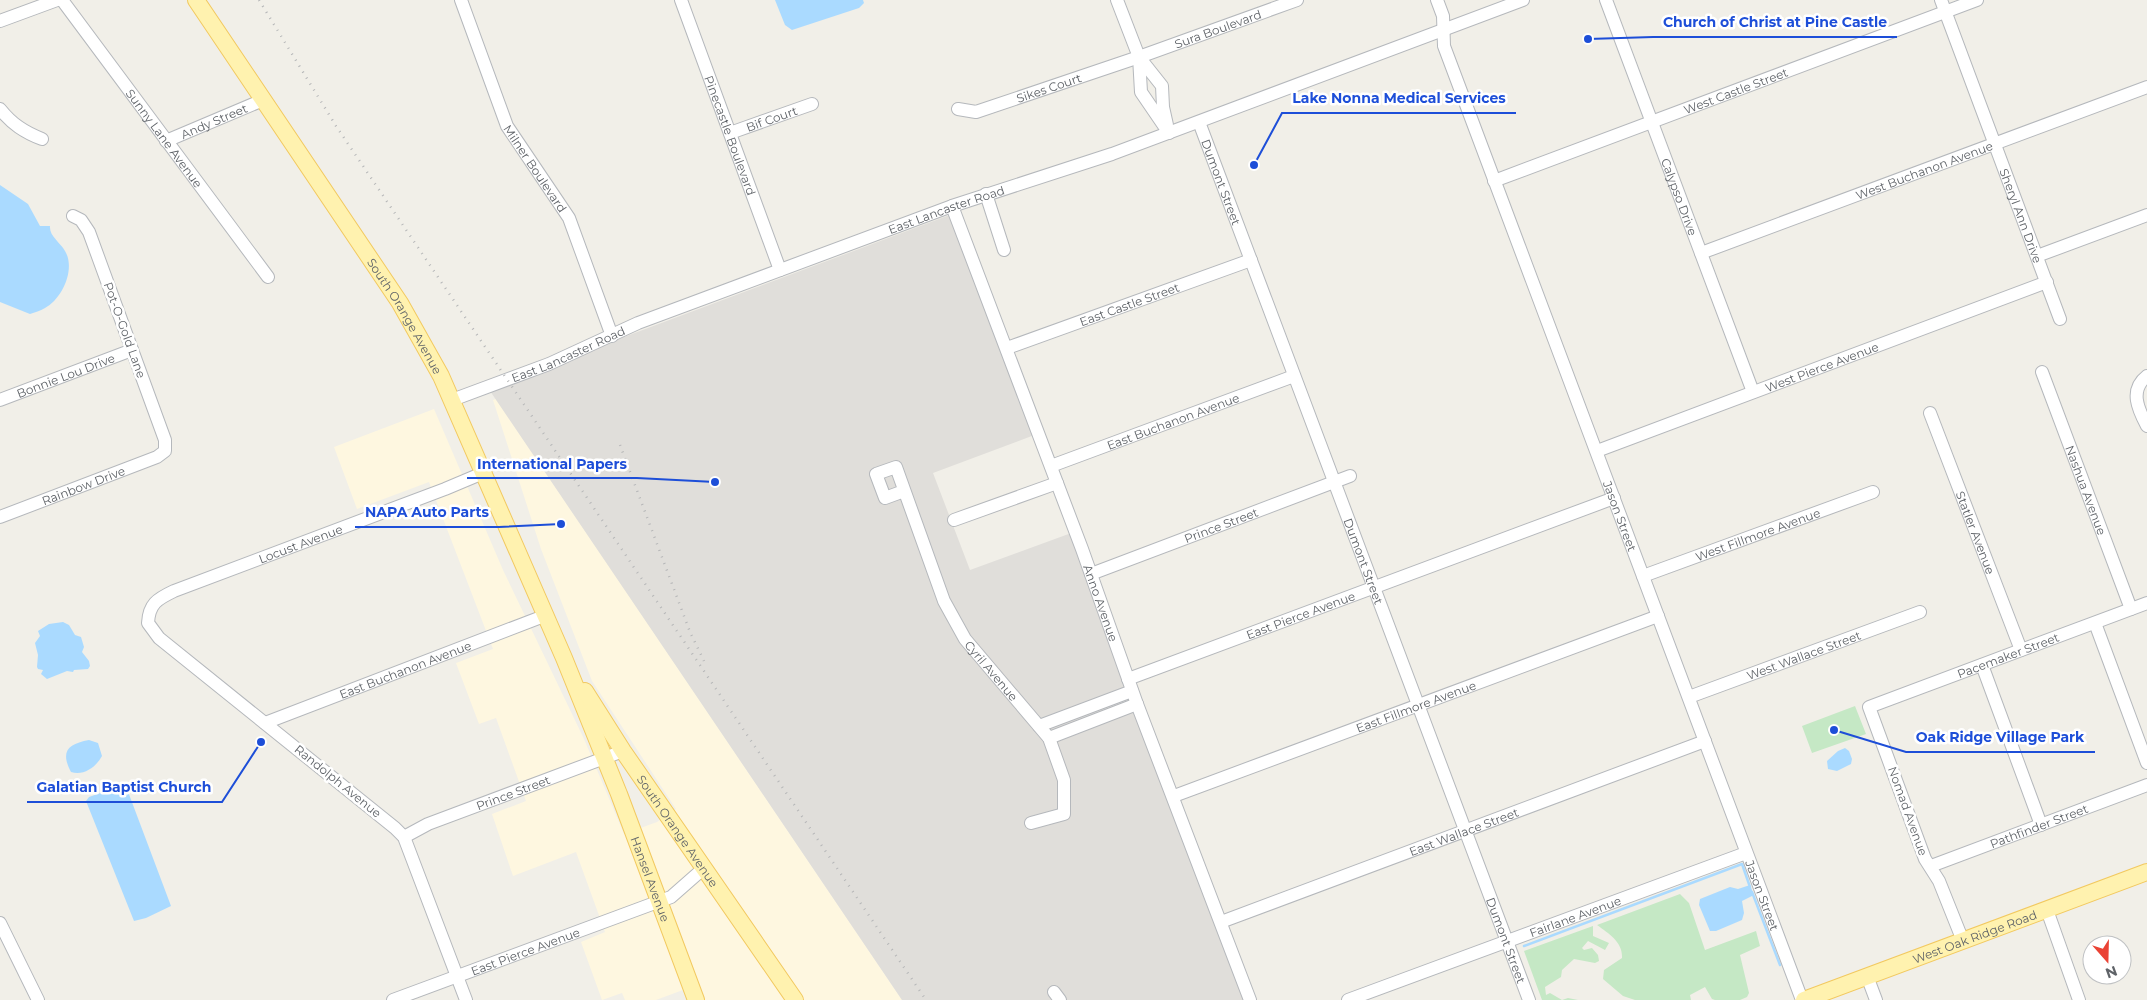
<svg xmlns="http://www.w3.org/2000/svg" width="2147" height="1000" viewBox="0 0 2147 1000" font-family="Montserrat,sans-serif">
	<rect width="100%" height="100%" fill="#f1efe8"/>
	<path fill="#fef7e0" d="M496,399L902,1000H696L691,987L656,1000H625L622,993L602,1000L581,942L605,932L576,852L513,876L492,814L526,801L496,718L479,724L456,663L493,649L429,482L357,509L334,447L434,409L503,570L584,739L624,834L657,822L676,809L592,681L541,549L493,400Z"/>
	<path fill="#e0deda" d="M955,213L1037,434L933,473L970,570L1074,532L1249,1000H902L488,388Z"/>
	<path fill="#c5e8c5" d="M1855,706L1866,734L1812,753L1802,726Z
		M1680,894L1689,903L1705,950L1756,931L1760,946L1740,955L1749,993L1747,997L1740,1000H1715L1712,999L1705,987L1690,995L1691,1000H1635L1623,996L1603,979L1604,970L1622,958C1623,942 1609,934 1597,925Z
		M1593,926V936L1609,943L1605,950L1588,941L1582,948L1584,950L1592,948L1598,955L1599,961L1595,963L1574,959L1562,970L1561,977L1545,987L1546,995L1550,993L1562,1000L1568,998L1578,1000H1542L1524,951Z"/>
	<path fill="#aadaff" d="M775,0H863L864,3L859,8L792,30L785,25Z
		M0,185L28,204L40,226H50C49,236 60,242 65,251C76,269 62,299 45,308C40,311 35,312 30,314L0,302Z
		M63,622L69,625L75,635L81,637L84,647L82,652L89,661L90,666L88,669L74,670L73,672L67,671L47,679L41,674L43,670L38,669L37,667L38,655L35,643L40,636L38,631L49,624Z
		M89,740L98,743L102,756C96,767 84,776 71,772C60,751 68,744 89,740Z
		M1845,748L1849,751L1852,759L1851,764L1837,771L1828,769L1827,761L1838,751Z
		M120,786L127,789L171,906L146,918L134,921L86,801L89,797Z
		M1750,885L1754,895L1742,901L1744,913L1742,920L1716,931H1710L1699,905L1700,899L1730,887L1738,889Z"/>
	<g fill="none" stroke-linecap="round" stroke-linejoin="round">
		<path stroke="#aadaff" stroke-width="2.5" d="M1752,892L1780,965
			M1524,946L1742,864L1750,887"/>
		<g stroke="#b5b8bc" stroke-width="14">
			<g id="minor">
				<path id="s1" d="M62,0L268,277"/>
				<path id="s2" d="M461,0L507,126L569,218L612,336"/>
				<path id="s3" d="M681,0L780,270"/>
				<path d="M1117,0L1139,57L1141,92L1169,133"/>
				<path id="s4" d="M1437,0L1443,16L1444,46L1802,1000"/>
				<path id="s5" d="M1606,0L1753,392"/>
				<path id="s6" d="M1941,0L2060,319"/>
				<path d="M0,21L57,0"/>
				<path d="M1139,57L1162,86L1163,107L1167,125"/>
				<path d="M0,109C12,124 24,132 42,139"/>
				<path id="s7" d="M958,109L976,112L1139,57L1297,0"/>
				<path id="s8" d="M1199,122L1529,1000"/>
				<path id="s9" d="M730,133L812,104"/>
				<path id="s10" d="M166,141L263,100"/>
				<path id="s11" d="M1494,181L1977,0"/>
				<path d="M986,194L1004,250"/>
				<path id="s12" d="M952,206L1082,549L1137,704L1250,1000"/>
				<path id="s13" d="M1701,253L2147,87"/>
				<path d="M2037,256L2147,215"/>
				<path id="s14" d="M1007,348L1251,260"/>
				<path id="s15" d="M2042,372L2131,609"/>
				<path d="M2147,376C2129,390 2138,409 2147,426"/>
				<path id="s16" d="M0,400L132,350"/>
				<path id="s17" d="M452,400L549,364L638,323L952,206L1112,154L1523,0"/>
				<path id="s18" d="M1930,413L2021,650"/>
				<path id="s19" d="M1597,451L2047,282"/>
				<path id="s20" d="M1051,466L1294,376"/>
				<path id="s21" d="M904,491L885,498L876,474L896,467L944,601L965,639L1049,738L1064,780V814L1031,823"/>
				<path id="s22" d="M0,517L157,457L165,451V440L89,232L81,220L73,216"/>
				<path d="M954,520L1057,483"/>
				<path id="s23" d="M1091,574L1350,476"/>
				<path id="s24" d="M1643,576L1873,492"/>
				<path d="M2095,623L2147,763"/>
				<path d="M1982,665L2041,825"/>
				<path id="s25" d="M1128,679L1614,498"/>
				<path id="s26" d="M1689,697L1920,612"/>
				<path id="s27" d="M265,723L544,616"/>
				<path d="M1039,726L1132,691"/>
				<path d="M1049,738L1137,704"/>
				<path id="s28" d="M1174,796L1658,616"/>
				<path id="s29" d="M404,837L428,824L623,751"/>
				<path id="s30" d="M1931,866L2147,785"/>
				<path d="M2047,910L2079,1000"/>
				<path id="s31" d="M1221,922L1705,741"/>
				<path d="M0,923L38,1000"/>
				<path id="s32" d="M1963,941L1939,881L1925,859L1869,707L2147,603"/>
				<path d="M1867,976L1876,1000"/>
				<path d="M1054,992L1060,1000"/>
				<path id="s33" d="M393,1000L671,897L704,868"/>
				<path id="s34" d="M466,1000L404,837L395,828L159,638L148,623C149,604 157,599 174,591L445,489L483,473"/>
				<path id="s35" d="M1348,1000L1746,853"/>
			</g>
		</g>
		<g stroke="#f2c960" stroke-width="18">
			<g id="major">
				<path id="s36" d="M196,0L400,303L441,376L564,658L619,794L696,1000"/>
				<path id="s37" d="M585,691L623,751L795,1000"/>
				<path id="s38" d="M1804,1000L2147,872"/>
			</g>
		</g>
		<use href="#minor" stroke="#fff" stroke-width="12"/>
		<use href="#major" stroke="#fff2af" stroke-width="16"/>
		<path stroke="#b6b7b8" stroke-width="2.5" stroke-dasharray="1 6" stroke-linecap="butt" d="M259,0L336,126L926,1000
			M620,445L690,632L704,661"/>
	</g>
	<g text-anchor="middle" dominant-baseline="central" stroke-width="5" stroke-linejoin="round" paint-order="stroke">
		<g font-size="12" fill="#5f6368" stroke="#fff">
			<text stroke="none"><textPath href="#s7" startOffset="274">Sura Boulevard</textPath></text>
			<text stroke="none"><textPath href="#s7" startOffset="95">Sikes Court</textPath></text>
			<text stroke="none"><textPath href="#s11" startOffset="258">West Castle Street</textPath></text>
			<text stroke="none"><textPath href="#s9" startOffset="44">Bif Court</textPath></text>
			<text stroke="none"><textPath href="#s10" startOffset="52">Andy Street</textPath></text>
			<text stroke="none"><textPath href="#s3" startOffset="144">Pinecastle Boulevard</textPath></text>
			<text stroke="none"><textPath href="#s1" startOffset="172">Sunny Lane Avenue</textPath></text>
			<text stroke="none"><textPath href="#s2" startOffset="185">Milner Boulevard</textPath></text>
			<text stroke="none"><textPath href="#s13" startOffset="238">West Buchanon Avenue</textPath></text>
			<text stroke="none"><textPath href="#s8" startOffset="64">Dumont Street</textPath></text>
			<text stroke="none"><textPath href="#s5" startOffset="210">Calypso Drive</textPath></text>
			<text stroke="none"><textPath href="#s17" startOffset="530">East Lancaster Road</textPath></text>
			<text stroke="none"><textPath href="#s6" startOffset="230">Sheryl Ann Drive</textPath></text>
			<text stroke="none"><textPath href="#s14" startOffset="130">East Castle Street</textPath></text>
			<text stroke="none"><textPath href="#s36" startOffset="379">South Orange Avenue</textPath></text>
			<text transform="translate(125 330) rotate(70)">Pot-O-Gold Lane</text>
			<text stroke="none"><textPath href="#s17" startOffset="125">East Lancaster Road</textPath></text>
			<text stroke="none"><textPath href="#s19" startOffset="240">West Pierce Avenue</textPath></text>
			<text stroke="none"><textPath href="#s16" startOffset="70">Bonnie Lou Drive</textPath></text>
			<text stroke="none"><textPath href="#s20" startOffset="130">East Buchanon Avenue</textPath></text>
			<text stroke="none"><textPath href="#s22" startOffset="89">Rainbow Drive</textPath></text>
			<text stroke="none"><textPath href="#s15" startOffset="126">Nashua Avenue</textPath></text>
			<text stroke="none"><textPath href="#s4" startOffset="549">Jason Street</textPath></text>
			<text stroke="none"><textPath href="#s23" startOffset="139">Prince Street</textPath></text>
			<text stroke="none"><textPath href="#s18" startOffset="128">Statler Avenue</textPath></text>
			<text stroke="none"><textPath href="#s24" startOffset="122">West Fillmore Avenue</textPath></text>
			<text stroke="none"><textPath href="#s34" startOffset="688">Locust Avenue</textPath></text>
			<text stroke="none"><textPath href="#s8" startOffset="469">Dumont Street</textPath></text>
			<text stroke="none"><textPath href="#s12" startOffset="424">Anno Avenue</textPath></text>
			<text stroke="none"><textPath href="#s25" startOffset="184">East Pierce Avenue</textPath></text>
			<text stroke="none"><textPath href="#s26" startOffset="122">West Wallace Street</textPath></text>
			<text stroke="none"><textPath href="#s32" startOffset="401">Pacemaker Street</textPath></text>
			<text stroke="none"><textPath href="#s27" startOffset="150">East Buchanon Avenue</textPath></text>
			<text stroke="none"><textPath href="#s21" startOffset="294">Cyril Avenue</textPath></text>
			<text stroke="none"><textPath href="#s28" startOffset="258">East Fillmore Avenue</textPath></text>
			<text transform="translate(338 781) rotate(39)">Randolph Avenue</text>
			<text stroke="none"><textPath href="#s29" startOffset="118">Prince Street</textPath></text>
			<text transform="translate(1908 811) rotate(70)">Nomad Avenue</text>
			<text stroke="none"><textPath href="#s30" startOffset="115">Pathfinder Street</textPath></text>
			<text stroke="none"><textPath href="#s37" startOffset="168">South Orange Avenue</textPath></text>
			<text stroke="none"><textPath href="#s31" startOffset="259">East Wallace Street</textPath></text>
			<text stroke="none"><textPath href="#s36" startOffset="994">Hansel Avenue</textPath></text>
			<text stroke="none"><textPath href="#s4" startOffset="954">Jason Street</textPath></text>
			<text stroke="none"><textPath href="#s35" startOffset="242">Fairlane Avenue</textPath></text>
			<text stroke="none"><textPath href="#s38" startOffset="182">West Oak Ridge Road</textPath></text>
			<text stroke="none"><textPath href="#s8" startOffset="874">Dumont Street</textPath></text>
			<text stroke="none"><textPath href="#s33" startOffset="141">East Pierce Avenue</textPath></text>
		</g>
	</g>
	<path fill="none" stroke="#1d4ed8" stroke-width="2" d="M1588 39L1653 37H1897M1254 165L1282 113H1516M715 482L637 478H467M561 524L499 527H355M1834 730L1906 752H2095M261 742L222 802H27"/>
	<g fill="#1d4ed8" stroke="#fff" stroke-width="2">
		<circle cx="1588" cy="39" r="5"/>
		<circle cx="1254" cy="165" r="5"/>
		<circle cx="715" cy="482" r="5"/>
		<circle cx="561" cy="524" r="5"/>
		<circle cx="1834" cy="730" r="5"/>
		<circle cx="261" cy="742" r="5"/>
	</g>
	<g font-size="14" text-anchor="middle" font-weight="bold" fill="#1d4ed8" stroke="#fff" stroke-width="5" stroke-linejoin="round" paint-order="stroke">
		<text x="1775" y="27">Church of Christ at Pine Castle</text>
		<text x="1399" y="103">Lake Nonna Medical Services</text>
		<text x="552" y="469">International Papers</text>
		<text x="427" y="517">NAPA Auto Parts</text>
		<text x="2000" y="742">Oak Ridge Village Park</text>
		<text x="124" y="792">Galatian Baptist Church</text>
	</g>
	<g transform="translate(2107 960) rotate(160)"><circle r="24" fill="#ffffff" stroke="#bfc1c3"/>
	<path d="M0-4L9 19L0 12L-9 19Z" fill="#ea4335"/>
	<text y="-8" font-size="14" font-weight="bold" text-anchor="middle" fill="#5f6368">N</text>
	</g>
</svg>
